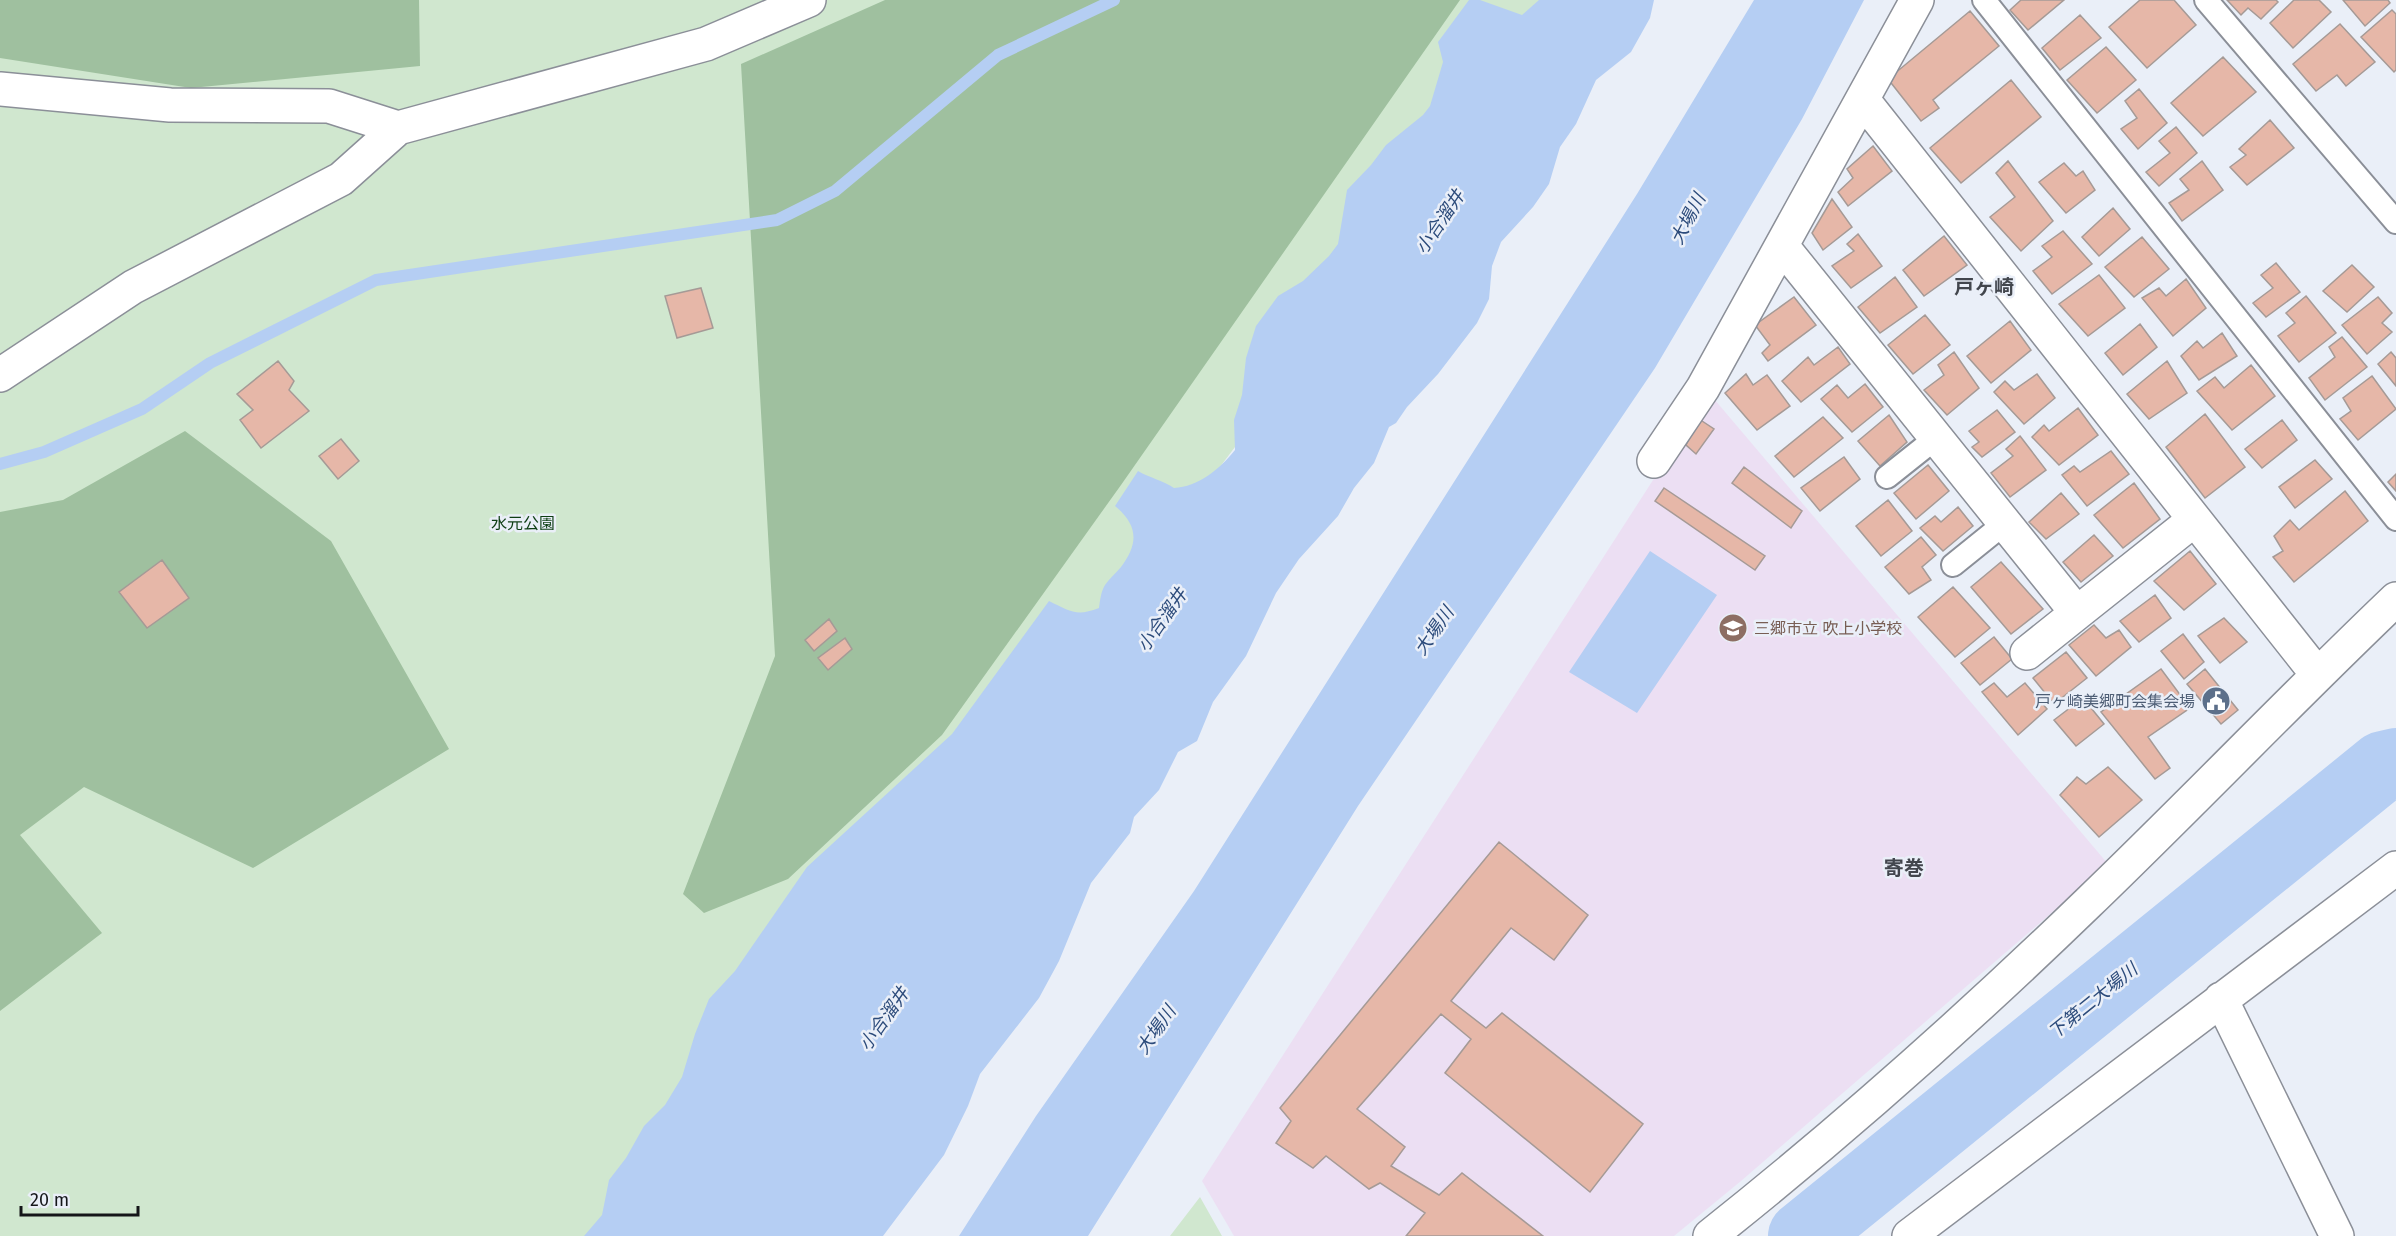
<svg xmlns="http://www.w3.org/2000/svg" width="2396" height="1236" viewBox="0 0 2396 1236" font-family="'Fira Sans','Noto Sans JP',sans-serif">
	<rect width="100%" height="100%" fill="#eaeff8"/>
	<path fill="#ecdff3" d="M1709,393L2108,864L1741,1181L1674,1236H1234L1202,1181Z"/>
	<path fill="#d0e7cf" d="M0,0H1558L1410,214L733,1115L624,1236H0Z
		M1200,1197L1222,1236H1170Z"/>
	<path fill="#9fc09f" d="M0,0H419L420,66L191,88L0,58Z
		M885,0H1460L1121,485L942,735L788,879L704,913L683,894L775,656L741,64Z
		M185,431L331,541L449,749L253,868L84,787L20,835L102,933L0,1011V512L63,500Z"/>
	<path fill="#b5cef3" d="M1469,0H1480L1522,15L1539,0H1654L1650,18L1631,52L1596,80L1576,124L1560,147L1549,184L1533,207L1501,242L1492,266L1489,299L1477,323L1438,374L1407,407L1396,423L1389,427L1374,463L1354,488L1338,516L1299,559L1276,593L1246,656L1213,702L1197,741L1178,752L1159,790L1134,817L1130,833L1091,883L1059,961L1039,998L980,1074L968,1106L944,1155L883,1236H584L602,1215L609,1180L626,1158L644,1126L665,1105L682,1077L695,1034L709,999L735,971L807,867L952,734L1049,601C1070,611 1076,617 1099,608C1100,601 1101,591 1105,585C1109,579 1116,573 1121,567C1139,543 1138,525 1115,506L1138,471C1150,478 1162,480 1174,488C1198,487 1220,469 1235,450L1234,420L1242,395L1246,358L1256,326L1278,296L1303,281L1329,256L1338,244L1347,190L1371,165L1386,145L1423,115L1430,106L1443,62L1438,42Z
		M1754,0H1864L1802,119L1655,368L1358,806L1088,1236H959L1036,1116L1194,891L1637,194Z
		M1650,551L1717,595L1637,713L1569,672Z"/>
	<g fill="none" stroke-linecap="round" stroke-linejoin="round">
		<path stroke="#b5cef3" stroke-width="12" d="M0,464L44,452L142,409L210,363L376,280L777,220L835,191L998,55L1114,0"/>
		<path stroke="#b5cef3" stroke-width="70" d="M1803,1236L2383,766L2396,763"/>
	</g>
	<path fill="#e6b7a8" stroke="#a59a96" stroke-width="1.5" d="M2021,0H2064L2028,30L2010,10Z
		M2140,0H2174L2196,25L2147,68L2109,27Z
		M2227,0H2276L2278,2L2261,19L2248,8L2241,15Z
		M2294,0H2319L2331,12L2293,48L2270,23Z
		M2343,0H2388L2390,3L2365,26Z
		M2392,10L2396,14V70L2394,72L2361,37Z
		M1970,11L1999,46L1933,100L1939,108L1921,121L1888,79Z
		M2080,15L2101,38L2060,70L2042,48Z
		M2340,24L2375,62L2346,86L2337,75L2316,91L2293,64Z
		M2106,47L2136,80L2097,113L2067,80Z
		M2223,57L2256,92L2203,136L2171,103Z
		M2011,80L2041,117L1961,183L1930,148Z
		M2139,89L2167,123L2138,149L2121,129L2137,118L2125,101Z
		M2270,120L2294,148L2247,185L2230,167L2246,155L2239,149Z
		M2176,127L2197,153L2159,186L2146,172L2170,153L2159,141Z
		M1873,146L1892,171L1848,206L1838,192L1853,178L1847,169Z
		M2008,161L2053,221L2021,251L1990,217L2015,197L1996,173Z
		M2202,161L2223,190L2182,221L2169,203L2189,190L2180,179Z
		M2064,163L2076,176L2083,171L2095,190L2066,213L2039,182Z
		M1832,199L1852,227L1823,250L1812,233Z
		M2113,208L2130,229L2099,256L2082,237Z
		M2063,231L2092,264L2052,294L2033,271L2052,257L2042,246Z
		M1858,234L1882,266L1851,288L1832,266L1854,251L1847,244Z
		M1944,236L1967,265L1924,296L1903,270Z
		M2142,237L2169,269L2134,297L2105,267Z
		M2276,263L2300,292L2266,317L2253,303L2273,288L2261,275Z
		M2352,265L2374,287L2347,312L2323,291Z
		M2099,275L2125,308L2088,336L2059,304Z
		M1895,277L1917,307L1880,333L1858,307Z
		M2186,279L2206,308L2173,336L2142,298L2159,288L2166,296Z
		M701,288L713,328L677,338L665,296Z
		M2306,296L2336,333L2299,362L2278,336L2295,323L2286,313Z
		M1794,297L1816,325L1768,361L1762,353L1770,345L1755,325Z
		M2378,297L2392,313L2382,323L2392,332L2367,354L2342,325Z
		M1925,315L1950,345L1913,374L1888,345Z
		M2010,321L2031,350L1991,383L1967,356Z
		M2140,324L2157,347L2123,375L2105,353Z
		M2222,333L2237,356L2199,380L2181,356L2197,341L2203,348Z
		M2342,337L2367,367L2325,400L2309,378L2335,357L2329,347Z
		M1838,347L1850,364L1801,402L1782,381L1808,357L1814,365Z
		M1954,352L1979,388L1947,415L1924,390L1944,375L1938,365Z
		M2391,352L2396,358V386L2378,364Z
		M278,361L294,381L289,390L309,411L261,448L240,420L253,410L237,394Z
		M2167,361L2187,393L2149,419L2127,394Z
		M2251,365L2275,396L2232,430L2197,391L2215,377L2224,388Z
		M1746,374L1753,385L1767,375L1790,406L1757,430L1725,393Z
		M2037,374L2055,398L2024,424L1994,392L2005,381L2014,390Z
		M2372,376L2396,409L2358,440L2340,419L2351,411L2343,398Z
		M1865,384L1883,407L1852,432L1821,399L1837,385L1848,398Z
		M2078,408L2098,435L2059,465L2032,437L2044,425L2049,431Z
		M1997,410L2015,432L1982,457L1972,447L1979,442L1969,431Z
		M2205,414L2245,467L2205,498L2166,447Z
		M1889,415L1907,442L1880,466L1858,441Z
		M1823,417L1843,438L1794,477L1775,456Z
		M1699,419L1714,429L1696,454L1686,445Z
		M2282,420L2297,440L2262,468L2245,449Z
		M2020,436L2046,470L2010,497L1991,473L2013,456L2006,449Z
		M341,439L359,461L338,479L319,456Z
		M2111,451L2129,474L2087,506L2062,475L2074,466L2080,472Z
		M1844,457L1860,479L1820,511L1801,488Z
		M2315,460L2332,479L2295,508L2279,487Z
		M1928,465L1949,491L1916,519L1894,493Z
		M1744,467L1802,511L1791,528L1732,483Z
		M2396,474V491L2388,482Z
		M2134,483L2160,519L2123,548L2094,515Z
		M1664,488L1765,556L1755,570L1655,501Z
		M2345,491L2368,521L2294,582L2273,557L2283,551L2274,536L2290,520L2299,530Z
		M2061,493L2079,514L2046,539L2029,522Z
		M1888,500L1912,531L1881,556L1856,526Z
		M1958,507L1973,526L1943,551L1920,528L1935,516L1941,522Z
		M2094,535L2113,556L2081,582L2063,562Z
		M1921,537L1936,555L1922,567L1931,580L1909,594L1885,567Z
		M2190,551L2216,584L2184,610L2154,581Z
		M162,560L189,598L147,628L119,592Z
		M2001,562L2043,609L2011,634L1971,587Z
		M1953,587L1990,628L1955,657L1918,617Z
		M2155,595L2171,618L2139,642L2120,621Z
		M2224,618L2247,642L2220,663L2198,636Z
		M829,619L837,631L814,651L805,640Z
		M2094,625L2106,638L2119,630L2131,647L2096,676L2069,645Z
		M2183,634L2204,662L2184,679L2161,651Z
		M1994,637L2012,659L1980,685L1961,663Z
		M845,638L852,649L828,670L818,658Z
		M2066,652L2087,678L2054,704L2033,678Z
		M2161,669L2190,708L2148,737L2170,768L2155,779L2101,712Z
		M2205,669L2238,710L2221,724L2187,684Z
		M1994,683L2007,697L2025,683L2047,709L2018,735L1982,692Z
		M2083,698L2104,724L2076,746L2054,720Z
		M2108,767L2142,800L2099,837L2060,795L2077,777L2086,784Z
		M1499,842L1588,915L1554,960L1511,928L1451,1001L1486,1028L1502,1013L1643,1124L1590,1192L1445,1073L1471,1039L1441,1014L1357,1109L1405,1147L1391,1166L1439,1195L1462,1173L1543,1236H1406L1425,1213L1380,1183L1369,1189L1326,1156L1313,1168L1276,1143L1291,1121L1280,1108Z"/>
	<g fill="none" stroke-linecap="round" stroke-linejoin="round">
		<g stroke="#8b8f98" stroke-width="26">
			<path id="lane" d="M1984,0L2396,519
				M2206,0L2396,222
				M1887,477L1936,438
				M1953,565L2005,523"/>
		</g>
		<g stroke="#8b8f98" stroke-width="36">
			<path id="street" d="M0,89L170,105L329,106L398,128
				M1863,100L2317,674
				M1782,246L2077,613L2194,520
				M0,375L133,287L341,179L398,128L706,44L809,0
				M1654,461L1703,388L1917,0
				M2027,653L2077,613
				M2221,999L2337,1236
				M1710,1236C1841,1132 1967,1020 2088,903C2192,803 2291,699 2396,599
				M1909,1236L2396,868"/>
		</g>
		<use href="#lane" stroke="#fff" stroke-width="22"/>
		<use href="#street" stroke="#fff" stroke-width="33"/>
	</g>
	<defs>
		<g id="school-disc" transform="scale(1.5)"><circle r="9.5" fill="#8d6e63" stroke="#eaeff8"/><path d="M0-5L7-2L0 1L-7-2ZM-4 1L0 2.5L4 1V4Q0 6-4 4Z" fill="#fff"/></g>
		<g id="civic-disc" transform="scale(1.5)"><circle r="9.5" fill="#5c6f8a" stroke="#eaeff8"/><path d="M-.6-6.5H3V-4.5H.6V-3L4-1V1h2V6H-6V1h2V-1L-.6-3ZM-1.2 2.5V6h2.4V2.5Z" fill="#fff"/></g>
	</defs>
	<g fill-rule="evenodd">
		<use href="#school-disc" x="1733" y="628"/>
		<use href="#civic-disc" x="2216" y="701"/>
	</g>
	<g text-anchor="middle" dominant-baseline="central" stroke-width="5" stroke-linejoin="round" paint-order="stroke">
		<g font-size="16" fill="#0d3e13" stroke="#eaeff8">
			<text x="523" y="523">水元公園</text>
		</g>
		<g font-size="16" fill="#785e54" stroke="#eaeff8" text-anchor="start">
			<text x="1754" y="628">三郷市立 吹上小学校</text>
		</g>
		<g font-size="16" fill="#4e5e75" stroke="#eaeff8" text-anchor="end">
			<text x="2195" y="701">戸ヶ崎美郷町会集会場</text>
		</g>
		<g font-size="18" font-style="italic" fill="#2c4b7b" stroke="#eaeff8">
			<text transform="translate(1688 219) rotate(-63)">大場川</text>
			<text transform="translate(1440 222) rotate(-56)">小合溜井</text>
			<text transform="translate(1162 620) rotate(-55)">小合溜井</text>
			<text transform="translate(1434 631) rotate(-55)">大場川</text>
			<text transform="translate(2093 1001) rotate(-39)">下第二大場川</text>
			<text transform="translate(884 1019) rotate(-55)">小合溜井</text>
			<text transform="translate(1156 1030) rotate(-55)">大場川</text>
		</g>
		<g font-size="20" font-weight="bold" fill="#42464d" stroke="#eaeff8">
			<text x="1984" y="287">戸ヶ崎</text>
			<text x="1904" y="868">寄巻</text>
		</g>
	</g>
	<path d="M21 1206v9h117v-9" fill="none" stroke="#141619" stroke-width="3"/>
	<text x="30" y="1206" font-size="18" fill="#141619" stroke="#eaeff8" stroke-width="4.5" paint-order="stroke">20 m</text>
</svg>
